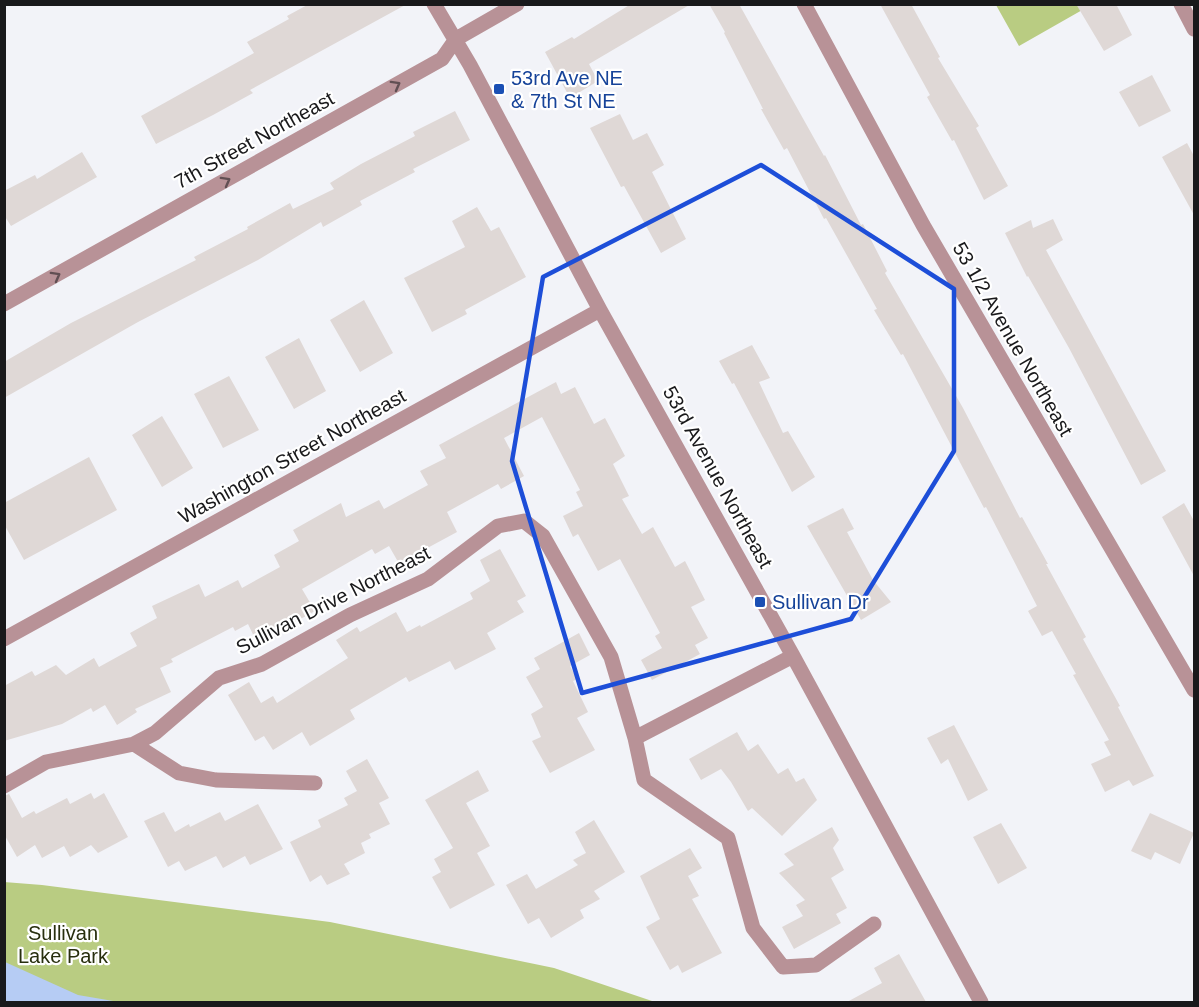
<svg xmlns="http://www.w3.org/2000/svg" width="1199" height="1007" viewBox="0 0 1199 1007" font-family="Helvetica,sans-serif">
	<rect width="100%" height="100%" fill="#f2f3f8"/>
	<path fill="#b9cc82" d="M996,5H1091L1019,46Z
		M4,882L42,885L330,922L554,968L655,1002H5Z"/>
	<path fill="#b6ccf4" d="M5,962L78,995L119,1002H5Z"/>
	<path fill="#dfd8d6" d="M309,4H407L250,90L253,93L213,115L156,144L141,116L254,53L247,42L289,19L287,16Z
		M631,4H691L589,64L598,81L570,98L545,52L572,37L574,39Z
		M709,4H739L824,156L825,155L861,225L863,224L887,271L885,273L963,408L1020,518L1022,517L1048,564H1046L1086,637L1083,639L1120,706L1118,707L1154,776L1133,786L1129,780L1105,792L1091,764L1111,755L1104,742L1109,740L1073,675L1076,674L1052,631L1042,636L1028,611L1037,606L986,507L984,508L903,354L901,355L874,310L877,309L826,218L824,219L787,148L784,150L761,109H763L724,33L725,32Z
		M880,4H911L940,57L938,58L979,126L976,128L1008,186L984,200L954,140L952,141L927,97L930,95Z
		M1076,4H1116L1132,35L1104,51Z
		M1152,75L1171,111L1139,127L1119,92Z
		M455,111L470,140L413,169L415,172L360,201L362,205L323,227L321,222L258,260L138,322L4,398V362L71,323L196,260L194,257L248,229L247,227L290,203L293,209L334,189L330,183L361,164L415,136L413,132Z
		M620,114L633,140L647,133L664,165L652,172L686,239L661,253L624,186L621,187L590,128Z
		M1187,143L1194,156V215L1162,157Z
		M82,152L97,177L11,226L4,215V191L35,175L37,179Z
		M477,207L491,231L499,227L526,277L465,310L467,314L432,332L404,278L465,247L452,221Z
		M1053,219L1063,240L1046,250L1166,471L1141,485L1069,348L1028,276L1027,277L1005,233L1031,220L1033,228Z
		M364,300L393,353L360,372L330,320Z
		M299,338L326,391L294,409L265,357Z
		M752,345L770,378L759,382L783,433L788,431L815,477L792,492L734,383L732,384L719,361Z
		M229,376L259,430L223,448L194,394Z
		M556,382L561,394L575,387L594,424L605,418L625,456L613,464L629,496L622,499L642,534L653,527L675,567L685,561L705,600L691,607L708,638L695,645L700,654L652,680L641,660L662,648L655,636L660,633L620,559L598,571L578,534L573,537L563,516L583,506L576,492L580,490L542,417L504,438L524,476L501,489L498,484L447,512L457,532L420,552L422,556L401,567L389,546L375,554L372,549L302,589L315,611L277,632L279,635L258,645L248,624L235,631L233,627L171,659L173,662L160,668L171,692L135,709L137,712L117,725L105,705L93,712L91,708L62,724L4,741V686L32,671L35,676L56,665L66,675L94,658L99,667L137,646L130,633L157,618L152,606L199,584L205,597L238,580L242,588L280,567L274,555L299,541L293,530L341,503L346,517L379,500L384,509L428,485L420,471L446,458L439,445Z
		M162,416L193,468L162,487L132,435Z
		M89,457L117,510L24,560L4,524V503Z
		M1184,503L1194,521V576L1162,517Z
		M843,508L854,529L847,532L873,580L891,602L861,620L807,526Z
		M500,549L526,596L517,601L524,612L487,633L496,649L455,670L450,661L409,682L406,677L350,710L355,719L310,746L302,732L273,750L264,736L255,741L228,695L249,682L261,703L273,696L277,703L348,658L336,640L357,627L360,632L396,612L407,632L420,625L421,627L473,599L470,593L490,581L480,560Z
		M579,633L590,655L570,666L577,679L573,681L588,712L577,718L595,750L550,773L532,741L541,737L531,714L543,707L526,677L540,669L534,658Z
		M954,725L988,790L968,801L948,759L941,764L927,738Z
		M737,732L748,751L758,744L778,774L788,768L796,782L804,778L817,800L782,836L752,808L748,811L731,782L721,769L701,780L689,759Z
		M367,759L389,798L379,803L390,824L369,834L371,838L361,843L365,853L344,864L350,874L327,885L321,875L310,882L290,842L321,827L318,820L348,805L344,798L357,791L346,771Z
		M478,770L489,791L466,803L490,846L477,853L495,885L450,909L432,877L441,872L434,859L453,848L425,800Z
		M91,793L94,799L104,793L128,837L98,853L91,845L70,857L64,846L42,858L35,845L17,857L4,834V796L9,794L22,818L34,811L36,814L67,798L70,804Z
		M258,804L283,849L250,865L245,856L223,868L216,856L185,871L179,861L168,867L144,821L164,812L175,832L189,824L190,827L220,812L225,821Z
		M1150,813L1194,833L1180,864L1155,852L1151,860L1131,851Z
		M594,820L625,872L594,891L600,899L580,910L584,918L551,938L539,918L528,924L506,885L527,874L536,889L578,865L573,860L586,853L575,832Z
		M1001,823L1027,868L998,884L973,837Z
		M832,827L839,840L833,848L844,870L831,878L847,908L836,914L841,923L794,949L782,927L803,916L796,905L805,900L779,873L794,865L784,854Z
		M690,848L702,868L688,876L699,896L692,899L722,953L682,973L678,965L670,970L646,927L660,919L640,876Z
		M899,954L926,1002H847L882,983L874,968Z"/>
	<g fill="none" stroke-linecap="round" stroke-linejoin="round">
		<path stroke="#b89297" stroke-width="15" d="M434,4L470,65L600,310L793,656L981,1002
			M804,4L923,225L1194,690
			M1181,4L1194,29
			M4,304L442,59L456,39L517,4
			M4,639L600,310
			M635,738L793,656
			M134,744L179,773L216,780L315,783
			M4,786L46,762L134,744L155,733L219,678L262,664L350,615L428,579L498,526L524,521L543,536L611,657L635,738L644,780L728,838L753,928L783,967L816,965L874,924"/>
	</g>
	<defs><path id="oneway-chevron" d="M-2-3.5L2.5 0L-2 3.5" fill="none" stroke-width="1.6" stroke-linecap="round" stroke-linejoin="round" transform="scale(1.5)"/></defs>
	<g stroke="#614f53">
		<use href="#oneway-chevron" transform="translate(396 85) rotate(-29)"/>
		<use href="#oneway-chevron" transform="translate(226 181) rotate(-29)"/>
		<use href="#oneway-chevron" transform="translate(56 276) rotate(-29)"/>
	</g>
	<path fill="none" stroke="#1d4ed8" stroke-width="4.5" stroke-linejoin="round" d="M761,165L954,289V451L851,619L582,693L512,461L543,277Z"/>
	<g fill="#1a4fb4" stroke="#fff" stroke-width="2">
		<rect x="493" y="83" width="12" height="12" rx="3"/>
		<rect x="754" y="596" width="12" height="12" rx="3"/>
	</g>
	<g text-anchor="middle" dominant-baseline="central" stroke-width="4.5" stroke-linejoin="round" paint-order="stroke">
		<g font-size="20" fill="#164399" stroke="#fff" text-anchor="start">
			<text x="511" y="78">53rd Ave NE<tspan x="511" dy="23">&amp; 7th St NE</tspan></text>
			<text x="772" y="602">Sullivan Dr</text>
		</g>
		<g font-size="20" fill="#19191b" stroke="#fff">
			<text transform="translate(254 140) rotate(-29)">7th Street Northeast</text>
			<text transform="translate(1013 339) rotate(60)">53 1/2 Avenue Northeast</text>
			<text transform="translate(292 456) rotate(-29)">Washington Street Northeast</text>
			<text transform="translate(718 477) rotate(61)">53rd Avenue Northeast</text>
			<text transform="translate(333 600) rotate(-27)">Sullivan Drive Northeast</text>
		</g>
		<g font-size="20" fill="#282f0e" stroke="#fff">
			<text x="63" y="933">Sullivan<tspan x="63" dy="23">Lake Park</tspan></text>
		</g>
	</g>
	<rect width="1199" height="1007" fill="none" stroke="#19191b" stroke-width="12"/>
</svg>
